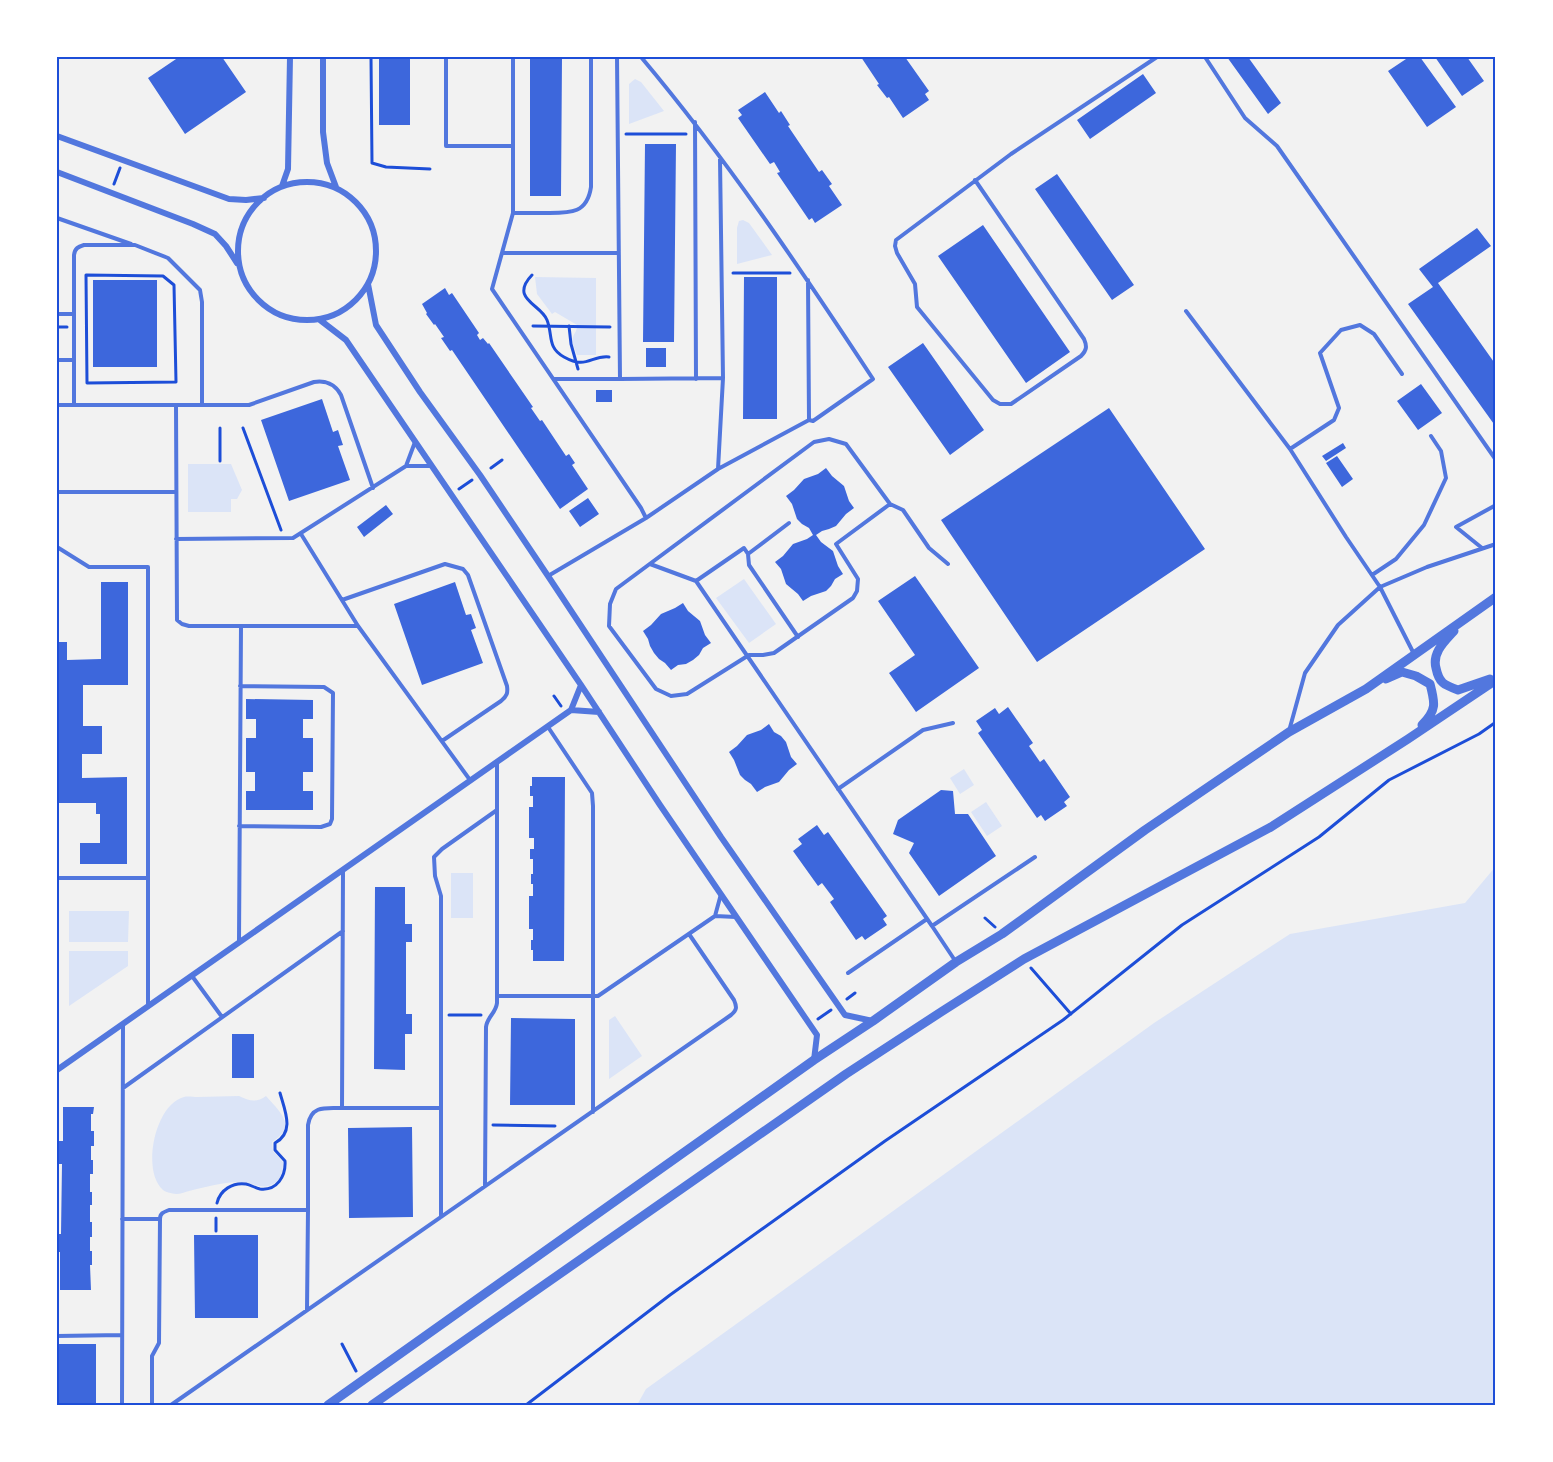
<svg xmlns="http://www.w3.org/2000/svg" width="1553" height="1462" viewBox="0 0 1553 1462" font-family="Ubuntu,sans-serif">
	<rect width="100%" height="100%" fill="#f2f2f2"/>
	<path fill="#dbe4f7" d="M635,79L641,82L664,111L629,124V84Z
		M743,220L749,223L772,255L737,264V228L739,221Z
		M535,277L596,278V355H577C575,349 571,343 573,337C575,332 577,331 577,325L555,312L552,314L537,294Z
		M188,464H231L242,490L237,499H231V512H188Z
		M744,579L776,624L749,643L716,598Z
		M964,769L974,785L960,794L950,778Z
		M986,802L1002,826L987,836L971,812Z
		M1496,866V1405H637L646,1389L1154,1023L1290,934L1465,903Z
		M451,873H473V918H451Z
		M69,911H129L128,942H69Z
		M69,951H128V966L69,1006Z
		M615,1016L642,1056L609,1079V1020Z
		M239,1096C249,1101 257,1103 266,1096C280,1112 298,1126 272,1142L273,1151L283,1162C283,1172 281,1181 271,1185C260,1190 251,1181 240,1182C225,1182 204,1187 189,1191C184,1192 181,1194 176,1194C171,1193 167,1193 163,1190C141,1171 155,1104 184,1097C187,1096 193,1097 198,1097C211,1097 225,1096 239,1096Z"/>
	<path fill="#3d67dc" d="M179,57H222L246,92L185,134L148,78Z
		M379,57H410V125H379Z
		M530,57H562L561,196H530Z
		M861,57H905L929,91L925,94L929,100L903,118L889,97L887,98L877,85L879,84Z
		M1227,57H1248L1281,103L1268,114Z
		M1409,57H1420L1456,107L1427,127L1388,71Z
		M1435,57H1467L1484,81L1462,96Z
		M1143,74L1156,93L1090,139L1077,120Z
		M765,92L779,113L781,111L790,125L788,126L819,172L822,170L832,184L829,186L842,205L815,223L812,218L809,220L777,173L780,172L774,162L770,164L738,118L742,115L738,110Z
		M645,144H676L674,342H643Z
		M1057,174L1134,285L1112,300L1035,189Z
		M983,225L1070,352L1026,383L938,256Z
		M1477,228L1491,246L1438,283L1496,365V427L1408,304L1433,287L1419,269Z
		M744,277H777V419H743Z
		M93,280H157V367H93Z
		M445,288L449,295L452,293L479,333L477,335L480,340L483,338L488,344L489,343L533,407L531,408L540,421L542,420L566,456L569,454L575,463L572,465L588,489L560,509L452,350L450,351L441,338L444,337L435,324L434,325L426,314L427,313L422,304Z
		M923,343L984,430L950,455L888,367Z
		M646,348H666V367H646Z
		M1421,384L1442,413L1418,430L1397,401Z
		M596,390H612V402H596Z
		M322,399L333,432L338,430L343,445L338,446L350,480L289,501L261,420Z
		M1109,408L1205,549L1037,662L941,520Z
		M1343,443L1346,448L1326,461L1322,456Z
		M1337,456L1353,479L1342,487L1326,463Z
		M826,468L832,476L844,486L849,501L854,508L846,514L836,526L829,529L822,531L816,535L821,542L833,551L838,566L843,574L835,579L831,586L826,591L811,596L803,601L798,594L786,584L781,569L775,562L783,556L793,544L807,539L813,535L809,528L802,524L797,519L792,504L786,496L794,490L804,479L818,474Z
		M588,498L599,514L580,527L569,511Z
		M386,505L393,514L364,537L357,527Z
		M915,576L979,668L916,712L889,673L915,655L878,601Z
		M101,582H128V685H83V726H102V754H82V778L127,777V864H80V843H100V814H96V803H57V642H67V660L101,659Z
		M455,582L466,615L471,614L476,628L471,630L483,663L422,685L394,604Z
		M683,603L688,611L700,621L705,635L711,643L703,648L699,655L693,660L686,664L678,665L671,670L665,663L659,659L654,653L650,646L648,639L643,631L651,625L661,614L675,608Z
		M246,699L313,700V719H303V738H313V772H303V791H313V810H246V791H255V772H246V738H256V719H246Z
		M1008,707L1033,743L1029,746L1040,762L1044,759L1070,797L1064,802L1067,806L1045,821L1041,815L1037,818L978,733L982,730L976,721L995,708L999,714Z
		M769,724L774,732L781,736L786,742L791,757L797,764L789,770L779,782L765,787L757,792L751,784L745,780L740,775L734,760L729,752L737,746L747,735L761,730Z
		M532,777H565L564,961H533V950H531V940H533V929H529V896H533V884H531V874H533V859H530V849H534V838H529V807H533V796H530V786H532Z
		M941,790L953,791L955,814H968L996,856L939,896L909,853L914,843L893,834L898,820Z
		M817,825L824,835L828,832L887,916L883,919L887,925L865,940L862,936L856,940L830,902L834,899L822,883L818,886L793,851L802,844L798,839Z
		M375,887H405V924H412V942H406V1014H412V1034H405V1070L374,1069Z
		M511,1018L575,1019V1105H510Z
		M232,1034H254V1078H232Z
		M63,1107H94L93,1114H91V1131H94V1146H91V1160H93V1174H90V1192H92V1205H90V1222H92V1237H90V1251H92V1265H90L91,1290H60V1252H57V1234H61L62,1164H57L58,1141H63Z
		M412,1127L413,1217L349,1218L348,1128Z
		M194,1235H258V1318H195Z
		M57,1344H96V1405H57Z"/>
	<g fill="none" stroke-linecap="round" stroke-linejoin="round">
		<path stroke="#1d4ed8" stroke-width="3" d="M371,57L372,163L386,167L430,169
			M626,134H686
			M114,184L120,168
			M733,273H790
			M86,275L163,276L174,285L176,382L87,383Z
			M532,275C509,299 541,304 547,320C553,335 547,348 564,357C587,370 591,355 609,357
			M533,326L610,327
			M569,326L571,344L578,369
			M57,327H67
			M220,428V461
			M243,428L281,530
			M491,468L502,460
			M459,489L472,480
			M554,696L561,706
			M985,918L995,927
			M1031,968L1071,1014
			M847,999L855,993
			M449,1015H481
			M818,1019L831,1010
			M493,1125L555,1126
			M217,1203C220,1190 233,1182 246,1184C251,1185 255,1188 260,1189C277,1191 286,1176 285,1161L275,1150V1143C295,1132 285,1111 280,1093
			M216,1218V1231
			M342,1344L356,1371
			M526,1405L670,1295L885,1141L1063,1020L1182,925L1319,837L1389,780L1479,734L1496,722"/>
		<path stroke="#5277de" stroke-width="4" d="M446,57V146H513
			M513,57V213L492,289L641,508L646,518
			M617,57L620,379L723,378L718,469
			M1205,57L1245,118L1277,146L1496,460
			M695,122L696,379
			M720,159L723,378
			M975,180L1084,339C1087,346 1087,350 1081,356L1011,404H1000L993,400L917,307L915,284L897,253L895,246L896,240L1011,154L1157,57
			M513,213C524,213 536,213 547,213C570,213 587,214 591,187V57
			M57,218L131,244
			M502,253H618
			M808,280L809,420
			M1186,311L1290,449L1346,537L1380,587L1338,625L1305,673L1289,731
			M57,314H74
			M57,360H74
			M554,379H620
			M57,405H249L314,382C325,380 335,384 341,395L373,488
			M74,405V255C75,248 78,247 84,245H135L168,258L200,290L202,302V405
			M176,405L177,620L182,624L189,626H358
			M1290,449L1334,420L1339,408L1320,353L1341,330L1360,325L1374,334L1402,374
			M406,466L415,442
			M57,492H176
			M890,504L836,544L858,579L857,591L853,598L774,653L763,655H749L687,694L671,696L656,689L609,626L610,604L616,589L814,442L829,439L846,444L890,504L903,510L929,548L948,564
			M789,523L748,554L749,565L798,637
			M301,534L358,626L470,780
			M176,539L293,538L406,466H431
			M57,547L89,567H148V878H57
			M1482,548L1456,527L1496,505
			M748,554L744,548L696,581L932,926
			M650,564L696,581
			M1372,575L1396,559L1424,525L1446,478L1441,451L1431,436
			M548,576L646,518L718,469L809,420L813,421L873,379C800,268 726,158 641,57
			M342,600L445,564L463,569L468,575L507,686C508,693 507,696 501,701L442,741
			M1414,654L1380,587L1427,567L1496,544
			M548,727L592,793L593,806V1112
			M838,789L923,730L953,723
			M239,826L321,827L330,824L332,819L333,693L324,687L240,686
			M343,871L342,1108H441V896L435,876L434,857L442,849L497,810
			M715,916L721,894
			M239,941L241,626
			M956,962L932,926L1035,857
			M848,973L927,919
			M192,976L222,1017
			M497,996H598L715,916L736,917
			M148,1005V878
			M123,1088L343,931
			M441,1108V1217
			M485,1186L486,1027C487,1017 496,1013 497,1003V762
			M122,1219H160C160,1213 164,1212 169,1210H308V1125C311,1105 326,1108 342,1108
			M307,1310L308,1210
			M57,1336L122,1335
			M122,1405L123,1025
			M152,1405V1356L159,1343L160,1219
			M171,1405L731,1015C737,1010 737,1007 734,1000L689,934"/>
		<path stroke="#5277de" stroke-width="6" d="M323,57V132L327,163L336,187
			M57,136L229,199L246,200L264,198
			M57,172L193,224L215,234L226,246L237,263
			M238 251a69 69 0 1 1 138 0a69 69 0 1 1-138 0Z
			M282,186L288,169L290,57
			M368,284L376,325L420,392L480,475L548,576L721,837L845,1015L873,1021
			M320,320L346,340L581,685L660,805L817,1035L814,1060
			M571,710L599,712
			M57,1070L571,710L581,685"/>
		<path stroke="#5277de" stroke-width="9" d="M1454,631C1444,642 1432,653 1436,668C1439,683 1444,685 1458,690L1490,679
			M1386,679L1402,672L1416,676L1430,684C1435,703 1437,710 1422,725
			M328,1405L814,1060L873,1021L956,962L1002,934L1145,830L1289,732L1366,689L1496,597
			M372,1405L846,1074L941,1012L1024,959L1271,827L1408,739L1496,680"/>
	</g>
	<rect width="1553" height="1462" fill="none" stroke="#ffffff" stroke-width="117"/>
	<rect x="58" y="58" width="1436" height="1346" fill="none" stroke="#1d4ed8" stroke-width="2"/>
</svg>
